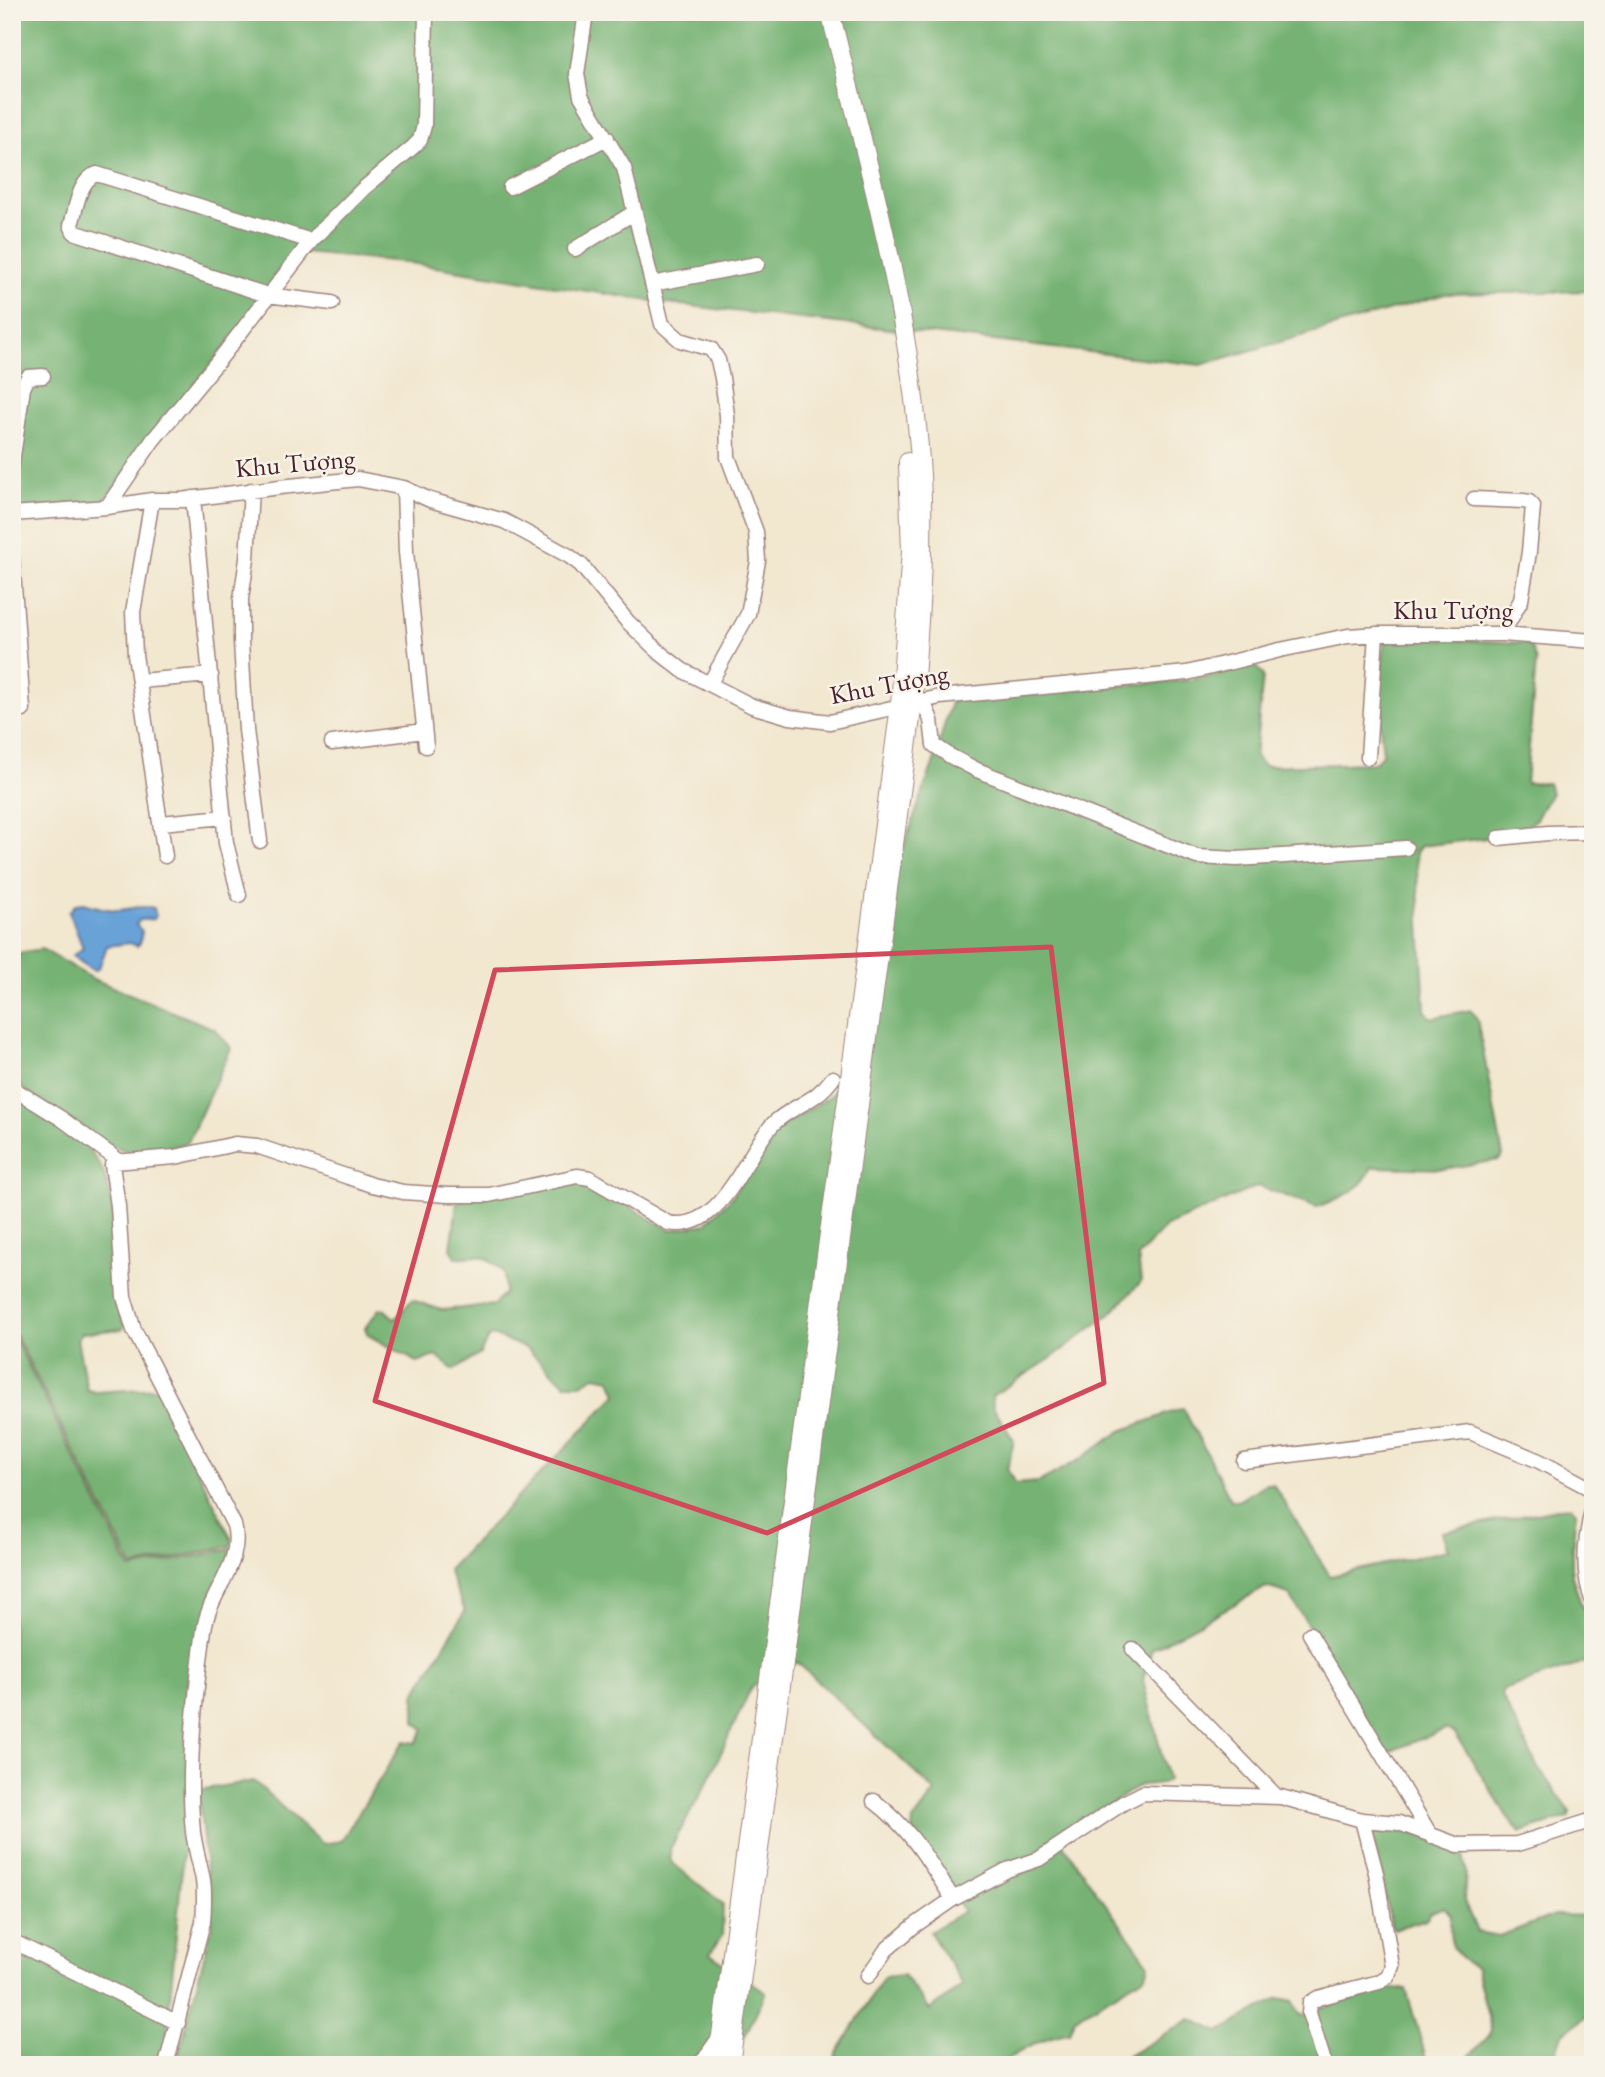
<svg xmlns="http://www.w3.org/2000/svg" width="1605" height="2077" viewBox="0 0 1605 2077" font-family="'EB Garamond',serif">
	<rect width="100%" height="100%" fill="#f7f3e8"/>
	<filter id="ink" filterUnits="userSpaceOnUse"><feTurbulence type="fractalNoise" baseFrequency=".0143" numOctaves="2"/><feDisplacementMap in="SourceGraphic" scale="14" xChannelSelector="R" yChannelSelector="G"/><feConvolveMatrix kernelMatrix="1 2 1 2 8 2 1 2 1" color-interpolation-filters="sRGB"/></filter>
	<filter id="wash" filterUnits="userSpaceOnUse"><feTurbulence type="fractalNoise" baseFrequency=".00686" numOctaves="4" result="noise"/><feDisplacementMap in="SourceGraphic" scale="28" xChannelSelector="R" yChannelSelector="G"/><feGaussianBlur stdDeviation="1.57" result="paint"/><feColorMatrix in="noise" values="0 0 0 0 0 0 0 0 0 0 0 0 0 0 0 0 0 1.4 0 .05"/><feComposite in="paint" operator="in"/></filter>
	<g filter="url(#wash)">
		<rect width="100%" height="100%" fill="#f2e7cf"/>
		<path fill="#76b273" stroke="#60684f" stroke-width="2" d="M12,12H1593V291L1445,294L1201,365L664,303L404,262L293,252L242,326L103,501L12,510Z
			M1395,637L1525,643L1531,646L1536,661L1526,783H1548L1551,793L1536,819L1527,826V833L1421,846L1416,852L1425,1010L1431,1018L1471,1010L1477,1019L1503,1156L1499,1160L1443,1169L1372,1167C1361,1192 1341,1197 1317,1207L1258,1186L1166,1226L1138,1256L1141,1282L1110,1314L1050,1359L992,1396L993,1407L1014,1441L1007,1469L1015,1484L1039,1482L1079,1460L1121,1431L1183,1408L1231,1500L1238,1501L1265,1484H1273L1330,1576L1448,1550L1442,1532L1571,1506L1576,1512L1572,1549V1575L1580,1601L1593,1626V1660L1502,1690V1696L1538,1768L1570,1811L1569,1817L1521,1832L1510,1821L1455,1733L1446,1729L1386,1753L1289,1594L1266,1587L1152,1649L1143,1680L1168,1780C1156,1787 1149,1782 1138,1786L1060,1840L1149,1965L1146,1975L1074,2019L1069,2033C1050,2035 1016,2051 1001,2065H845L835,2056L884,1977L903,1975L930,2010L963,1985L930,1932L964,1911L912,1830L913,1821L934,1793V1790L797,1662L751,1688L708,1781L670,1849L671,1862L723,1904L722,1935L710,1954L766,1992L731,2065H176L212,1926L198,1790L254,1781L322,1844L341,1841L404,1741L416,1743L424,1729L415,1722V1694L465,1611L448,1570L617,1394L611,1379L595,1376L581,1384H565L526,1348L492,1335L488,1338L480,1354L454,1370L436,1356L417,1362L368,1335L365,1328L379,1309H384L395,1319L412,1300L442,1310L494,1305L505,1293L504,1272C486,1255 480,1254 457,1258L451,1249L457,1203L462,1199L567,1180L589,1182L670,1230L705,1224L732,1197L773,1132L830,1096L842,1082L877,921L934,761L951,702L964,698L1190,680L1256,666L1263,676L1255,756L1264,766L1375,763L1383,753L1378,707L1384,644Z
			M42,949L93,979L215,1029L231,1048L188,1142C169,1149 150,1154 129,1151C99,1146 40,1100 12,1081V974L19,953Z
			M12,1095L79,1139L92,1153L103,1171L111,1197L115,1236V1292L124,1326L123,1329L82,1333L77,1339L87,1390L95,1392L157,1388L232,1540L231,1546L132,1567L12,1328Z
			M12,1333L130,1569L237,1548L204,1628L164,2065H12Z
			M1379,1824C1407,1828 1439,1841 1463,1856L1466,1870L1464,1901L1477,1932L1499,1936L1555,1915L1593,1916V2012L1562,2034L1556,2051L1533,2065H1463L1464,2061L1489,2036L1491,2029L1476,1968C1451,1954 1448,1942 1451,1915L1444,1907L1429,1913L1427,1919L1394,1929L1391,1925L1371,1830Z
			M1389,1988L1406,1989L1428,2065H1112L1191,2019L1219,2032L1279,1998L1293,2001L1301,2016L1323,2007Z"/>
		<path fill="#68a2d7" stroke="#596081" stroke-width="2" d="M84,903C96,907 106,910 119,910C131,909 141,905 154,908L156,916L154,919L140,920L136,925L142,931L140,943L137,946L130,943L107,946L99,968L94,971L72,956L83,948L69,912L76,904Z"/>
	</g>
	<g filter="url(#ink)">
		<g fill="none" stroke-linecap="round" stroke-linejoin="round">
			<g stroke="#9e837d" stroke-width="17">
				<path id="minor" d="M586,12L577,74L581,96L624,168L662,324L680,340L711,349L718,360L722,378L727,415L728,457L756,532L758,561L748,614L710,683
					M510,187L607,138
					M311,241L363,189L413,147L420,140L424,126L426,12
					M575,249L635,212
					M652,284L757,264
					M12,463L23,388L28,377L43,376
					M404,488L406,552L426,746
					M251,490L247,559L241,599V641L246,730L260,841
					M193,498L226,843L239,895
					M1474,499L1523,501L1529,502L1533,506L1529,552L1521,600L1502,634
					M152,500L133,612L135,655L165,856
					M107,507L153,440L223,355L311,241L97,174C79,179 76,209 71,225L74,232L267,295L332,303
					M12,514L107,507L152,500H181L280,487L358,479L404,488L430,500L504,521L569,556L581,565L627,621L659,652L682,670L752,706L790,717L830,722L940,697L1187,673L1280,650L1348,636L1379,634H1502L1593,641
					M12,558L23,710
					M139,681L211,675
					M923,701L931,720L934,745L950,756L977,770L1197,857L1237,859L1406,848
					M332,743L424,731
					M1368,757L1376,634
					M161,823L224,817
					M1499,838L1548,833L1593,832
					M12,1088L62,1119L119,1161
					M1244,1461L1470,1432L1539,1461L1593,1490
					M1593,1506C1585,1538 1581,1571 1593,1602
					M1310,1634L1431,1836
					M1133,1649L1276,1796
					M874,1801C912,1830 928,1860 953,1899
					M12,1941L178,2023
					M868,1976L886,1950L914,1926L953,1899L1007,1870L1039,1859L1123,1803L1143,1793L1281,1797L1362,1820L1399,1823L1458,1845L1517,1844L1593,1820
					M166,2065L203,1922C204,1908 205,1894 203,1880C200,1864 195,1848 193,1832C187,1766 195,1696 204,1630C209,1592 244,1564 234,1525L134,1330L124,1297L118,1206L112,1165L114,1162L175,1157L235,1144L257,1146L372,1185L403,1192L448,1195H489L577,1176L590,1178L668,1223C722,1234 744,1155 773,1124C792,1105 814,1104 833,1078
					M700,2065L721,2035
					M1325,2065L1309,2013L1310,2003L1318,1998L1379,1982L1388,1976L1392,1966L1376,1873L1362,1820"/>
			</g>
			<g stroke="#9e837d" stroke-width="20">
				<path id="major" d="M717,2065L900,706L911,551L908,462
					M730,2065L913,703C919,627 925,552 921,475C912,318 868,164 830,12"/>
			</g>
			<use href="#minor" stroke="#fff" stroke-width="14"/>
			<use href="#major" stroke="#fff" stroke-width="18"/>
		</g>
	</g>
	<path fill="none" stroke="#d1495b" stroke-width="5" stroke-linejoin="round" d="M1051,947L1104,1383L767,1533L375,1401L495,970Z"/>
	<g text-anchor="middle" dominant-baseline="central" stroke-width="5" stroke-linejoin="round" paint-order="stroke">
		<g font-size="26" fill="#4a1f2b" stroke="#f7f3e8">
			<text transform="translate(295 463) rotate(-5)">Khu Tượng</text>
			<text x="1453" y="610">Khu Tượng</text>
			<text transform="translate(889 684) rotate(-11)">Khu Tượng</text>
		</g>
	</g>
	<rect width="1605" height="2077" fill="none" stroke="#f7f3e8" stroke-width="42"/>
</svg>
